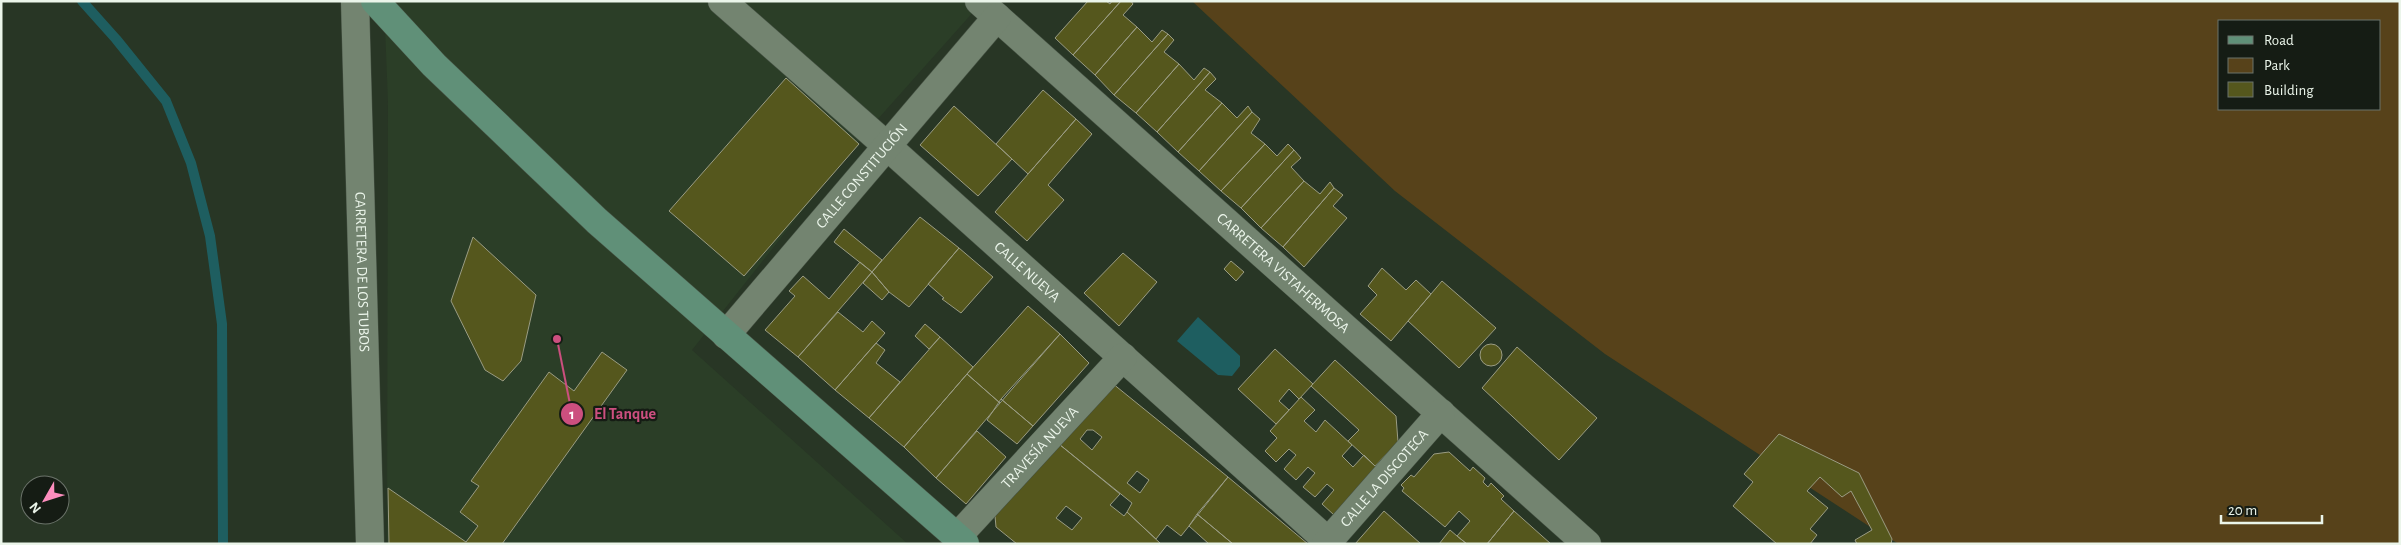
<svg xmlns="http://www.w3.org/2000/svg" width="2401" height="545" viewBox="0 0 2401 545" font-family="'Alegreya Sans',sans-serif">
	<rect width="100%" height="100%" fill="#283625"/>
	<path fill="#2b3e27" d="M384,1H983L853,147L692,350L908,544H387L388,103Z"/>
	<path fill="#57421a" fill-rule="evenodd" d="M1192,1H2400V544H1899L1878,532L1605,354L1395,191ZM2220,21H2380V109H2220Z"/>
	<path fill="#1e5e60" d="M1198,317L1240,356V366L1232,376L1218,375L1177,341Z"/>
	<g fill="none" stroke-linecap="round" stroke-linejoin="round">
		<path stroke="#1e5e60" stroke-width="10" d="M82,1L116,39L166,101L191,163L210,236L222,324L223,544"/>
	</g>
	<path fill="#55571d" stroke="#9a9c83" fill-rule="evenodd" d="M1088,1H1106L1110,4L1112,1H1121L1073,55L1055,38Z
		M1121,1H1131L1133,4L1123,15L1137,27L1095,75L1073,55Z
		M1137,27L1152,42L1162,30L1168,34L1114,95L1095,75Z
		M1168,34L1174,40L1164,52L1179,64L1136,113L1114,95Z
		M1179,64L1194,80L1204,68L1210,72L1157,132L1136,113Z
		M1210,72L1216,79L1205,90L1222,103L1178,152L1157,132Z
		M786,78L859,144L744,276L669,211Z
		M1043,90L1076,119L1028,174L996,144Z
		M1222,103L1237,118L1248,106L1252,112L1199,171L1178,152Z
		M954,106L1012,159L978,196L920,145Z
		M1252,112L1260,119L1251,133L1265,144L1221,191L1199,171Z
		M1076,119L1092,134L1048,185L1064,200L1027,241L995,212Z
		M1265,144L1277,156L1288,144L1294,150L1241,208L1221,191Z
		M1294,150L1301,158L1291,167L1304,181L1261,228L1241,208Z
		M1304,181L1320,194L1330,182L1334,188L1283,247L1261,228Z
		M1334,188L1343,195L1333,206L1347,218L1304,267L1283,247Z
		M920,217L959,248L909,307L889,292L872,272Z
		M844,229L882,260L872,272L834,242Z
		M473,237L536,295L521,361L503,381L485,370L451,301Z
		M959,248L993,277L961,313L942,299L944,298L928,284Z
		M1123,253L1157,282L1119,326L1084,293Z
		M1231,261L1244,272L1236,281L1224,269Z
		M860,262L872,272L798,357L765,330L795,296L789,291L803,276L829,299Z
		M1382,268L1406,290L1416,280L1431,294L1391,341L1360,314L1377,295L1368,286Z
		M872,272L889,292L882,300L863,283Z
		M1442,281L1496,328L1459,368L1408,321Z
		M1028,306L1060,334L1000,403L967,374Z
		M838,312L863,332L872,321L885,333L835,390L798,357Z
		M925,324L940,337L929,349L915,336Z
		M1060,334L1089,363L1033,426L1001,399Z
		M940,337L973,367L904,447L869,418Z
		M876,343L885,350L876,363L900,382L869,418L835,390Z
		M1480 355a11 11 0 1 1 22 0a11 11 0 1 1-22 0Z
		M1517,347L1597,418L1559,460L1482,388Z
		M1275,349L1313,384L1299,399L1289,389L1279,401L1289,410L1276,424L1238,389Z
		M602,352L627,370L502,544H389L388,488L466,542L478,526L460,512L479,486L471,481L549,372L574,391Z
		M1335,360L1396,416L1398,442L1375,466L1348,441L1359,430L1311,386Z
		M967,374L1000,403L936,478L904,447Z
		M1112,383L1228,477L1181,536L1167,525L1156,539L1127,512L1132,503L1054,440ZM1087,430H1093L1102,437L1092,450L1080,439ZM1137,471L1149,480L1140,493L1127,483Z
		M1301,397L1315,410L1304,421L1316,432L1325,420L1352,445L1342,456L1353,467L1364,455L1377,468L1334,515L1322,504L1334,490L1327,484L1315,497L1303,487L1315,473L1308,467L1296,480L1284,469L1296,455L1289,449L1276,462L1265,451L1277,438L1270,431Z
		M1001,399L1033,426L1017,444L987,420Z
		M977,431L1006,457L966,504L936,478Z
		M1779,434L1859,473L1892,539L1891,544H1857L1855,540L1872,530L1851,491L1842,497L1820,477L1807,491L1828,508L1810,529L1817,535L1810,544H1777L1733,506L1753,482L1744,474Z
		M1054,440L1120,494L1110,505L1124,516L1127,512L1161,544H1017L996,527L995,516ZM1066,506L1082,518L1072,530L1056,518Z
		M1449,452L1470,471L1473,467L1485,478L1483,482L1488,487L1491,483L1504,496L1501,499L1514,511L1487,544H1467L1457,536L1470,521L1459,511L1445,527L1402,491L1404,488L1401,485L1411,475L1414,477L1434,454Z
		M1228,477L1308,544H1233L1197,514Z
		M1384,511L1421,544H1355Z
		M1514,511L1551,544H1487Z
		M1197,514L1233,544H1209L1189,526Z
		M1450,530L1457,536L1467,544H1439Z"/>
	<g fill="none" stroke-linecap="round" stroke-linejoin="round">
		<g stroke="#455143" stroke-width="29">
			<g id="minor">
				<path id="s1" d="M722,1L887,146L1331,544"/>
				<path id="s2" d="M979,1L1587,544"/>
				<path id="s3" d="M726,335L997,17"/>
				<path id="s4" d="M957,537L1123,357"/>
				<path id="s5" d="M1326,544L1441,413"/>
			</g>
		</g>
		<g stroke="#455143" stroke-width="29">
			<g id="tertiary">
				<path id="s6" d="M355,1L370,544"/>
			</g>
		</g>
		<g stroke="#455143" stroke-width="29">
			<path id="secondary" d="M375,1L434,65L597,221L965,544"/>
		</g>
		<use href="#minor" stroke="#738470" stroke-width="28"/>
		<use href="#tertiary" stroke="#738470" stroke-width="28"/>
		<use href="#secondary" stroke="#609078" stroke-width="28"/>
	</g>
	<g text-anchor="middle" dominant-baseline="central" stroke-width="4.5" stroke-linejoin="round" paint-order="stroke">
		<g font-size="15" fill="#ebf5ea" stroke="#151c14">
			<text stroke="none"><textPath href="#s3" startOffset="209">CALLE CONSTITUCIÓN</textPath></text>
			<text stroke="none"><textPath href="#s1" startOffset="408">CALLE NUEVA</textPath></text>
			<text stroke="none"><textPath href="#s6" startOffset="271">CARRETERA DE LOS TUBOS</textPath></text>
			<text stroke="none"><textPath href="#s2" startOffset="408">CARRETERA VISTAHERMOSA</textPath></text>
			<text stroke="none"><textPath href="#s4" startOffset="122">TRAVESÍA NUEVA</textPath></text>
			<text stroke="none"><textPath href="#s5" startOffset="88">CALLE LA DISCOTECA</textPath></text>
		</g>
	</g>
	<path fill="none" stroke="#cc4f7f" stroke-width="2" d="M557 339L572 414"/>
	<g fill="#cc4f7f" stroke="#151c14" stroke-width="2">
		<circle cx="557" cy="339" r="5"/>
		<circle cx="572" cy="414" r="12"/>
	</g>
	<g font-size="15" text-anchor="middle" font-weight="bold" fill="#fff">
		<text x="572" y="419">1</text>
	</g>
	<g font-size="16" text-anchor="middle" font-weight="bold" fill="#cc4f7f" stroke="#151c14" stroke-width="4.5" stroke-linejoin="round" paint-order="stroke">
		<text x="625" y="419">El Tanque</text>
	</g>
	<rect width="2401" height="545" fill="none" stroke="#ebf5ea" stroke-width="5"/>
	<rect x="2218" y="20" width="162" height="90" fill="#151c14" stroke="#6b736a"/>
	<rect x="2228" y="36" width="25" height="8" fill="#609078" stroke="#6b736a"/>
	<text x="2264" y="45" font-size="15" fill="#ebf5ea">Road</text>
	<rect x="2228" y="58" width="25" height="15" fill="#57421a" stroke="#6b736a"/>
	<text x="2264" y="70" font-size="15" fill="#ebf5ea">Park</text>
	<rect x="2228" y="82" width="25" height="15" fill="#55571d" stroke="#6b736a"/>
	<text x="2264" y="95" font-size="15" fill="#ebf5ea">Building</text>
	<g transform="translate(45 500) rotate(231)"><circle r="24" fill="#151c14" stroke="#6b736a"/>
	<path d="M0-4L9 19L0 12L-9 19Z" fill="#fd8ebe"/>
	<text y="-8" font-size="14" font-weight="bold" text-anchor="middle" fill="#ebf5ea">N</text>
	</g>
	<path d="M2221 515v8h101v-8" fill="none" stroke="#ebf5ea" stroke-width="2.5"/>
	<text x="2228" y="515" font-size="15" fill="#ebf5ea" stroke="#151c14" stroke-width="4" paint-order="stroke">20 m</text>
</svg>
